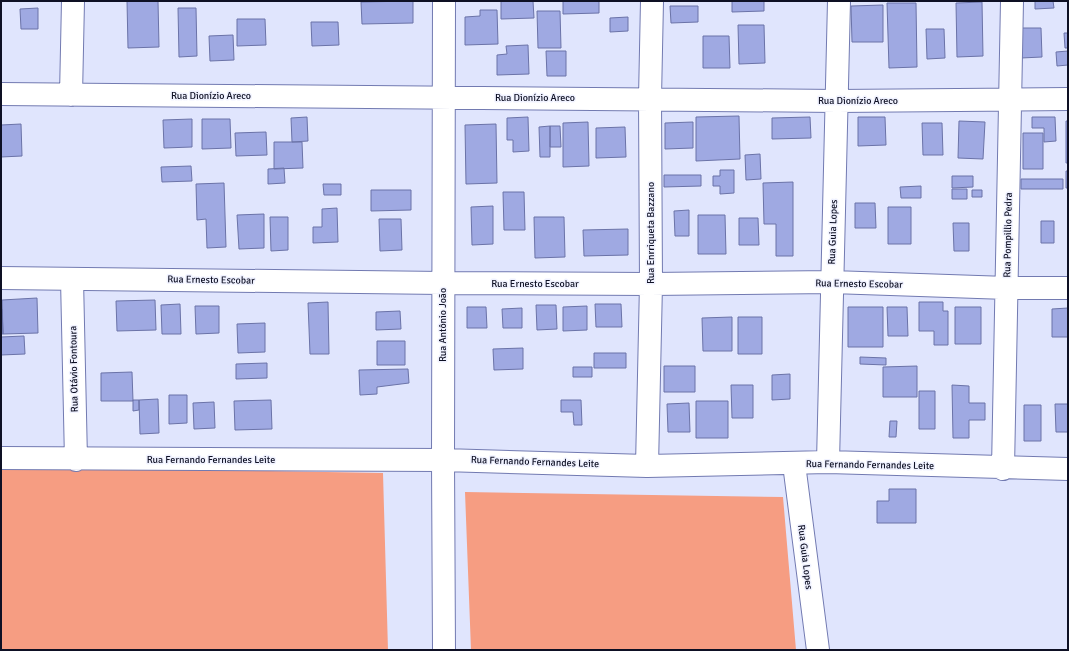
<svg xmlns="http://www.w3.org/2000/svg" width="1069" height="651" viewBox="0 0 1069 651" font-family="Signika,sans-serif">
	<rect width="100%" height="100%" fill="#e0e5fd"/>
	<path fill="#f69d82" d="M1,466L383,473L388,650H1Z
		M465,492L783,497L796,650H471Z"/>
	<path fill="#9fa9e2" stroke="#6b73a8" d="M127,1H158L159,47L128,48Z
		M413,1V23L362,24L361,2Z
		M501,1H533L534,18L501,19Z
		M563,1H599V13L563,14Z
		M732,1H764V11L732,12Z
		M1035,1H1053L1054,8L1035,9Z
		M982,2L983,56L957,57L956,3Z
		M887,3H916L917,67L889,68Z
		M883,5V42H852L851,6Z
		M670,6H698V22L671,23Z
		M38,8V29H21L20,9Z
		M178,8H196L197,56L179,57Z
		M480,10H497L498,44L465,45V17L480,16Z
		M537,11H560L561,48H538Z
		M628,17V31L610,32V18Z
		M237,19H265L266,45L237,46Z
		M311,22H338L339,45L312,46Z
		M738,25H764L765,63L739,64Z
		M1020,28H1041L1042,57L1021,58Z
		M926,29H944L945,58L927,59Z
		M1064,33H1068V48H1065Z
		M233,35L234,60L210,61L209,36Z
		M703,36H729L730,68H703Z
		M528,45L529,74L497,75V55L507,54L506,46Z
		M546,51H566V76H547Z
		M1068,51V65L1057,66L1056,52Z
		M739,116L740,159L696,161V117Z
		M307,117L308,141L292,142L291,118Z
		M528,117L529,151L513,152V140H507V118Z
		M810,117L811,138L772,139V118Z
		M858,117H885L886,145L858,146Z
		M1032,117H1055L1056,141L1044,142V128H1032Z
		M192,119V147L164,148L163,120Z
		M202,119H230L231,148L202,149Z
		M959,121L985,122L983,159L958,158Z
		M1066,121H1068V163H1066Z
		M588,122L589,166L563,167V123Z
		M693,122V148L665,149V123Z
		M922,123H942L943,155H923Z
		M21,124L22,156L1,157V125Z
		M496,124L497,183L466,184L465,125Z
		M550,126H560L561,147H550Z
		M550,126V157H540L539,127Z
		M625,127L626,157L596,158V128Z
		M266,132L267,155L236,156L235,133Z
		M1023,133H1043V169H1023Z
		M274,142H302L303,168L274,169Z
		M760,154L761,179L746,180L745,155Z
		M191,166L192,181L162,182L161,167Z
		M284,168L285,183L268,184V169Z
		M720,170H734V193L720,194V186H713V176H720Z
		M1066,171H1068V188H1066Z
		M664,175H701V186L664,187Z
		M952,176H973V187L952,188Z
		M1021,179H1063V189H1021Z
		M793,182V256H776V224H764L763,183Z
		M224,183L226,247L207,248L206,219L197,220L196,184Z
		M323,184H341V195H324Z
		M921,186V198H901L900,187Z
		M952,189H967V199H952Z
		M371,190H411V210L371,211Z
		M972,190H982V197H972Z
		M503,192H524L525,230H504Z
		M855,203H875L876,228H855Z
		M493,206V244L472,245L471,207Z
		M888,207H911V244H888Z
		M337,208L338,242L313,243V227H322V209Z
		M689,210V236H675L674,211Z
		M264,214V248L239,249L237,215Z
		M698,215H725L726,254H698Z
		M270,217H288V250L271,251Z
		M534,217H564L565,257L535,258Z
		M739,218H758L759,245H739Z
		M379,219H401L402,250L380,251Z
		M1041,221H1054V243H1041Z
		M953,223H969V251H954Z
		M628,229V255L584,256L583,230Z
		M37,298L38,333L3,334L2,300Z
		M155,300L156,330L117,331L116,301Z
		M328,302L329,354H310L308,303Z
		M919,302H943V311H948V345H934V331H919Z
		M180,304L181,334H162L161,305Z
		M595,304H621L622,327H596Z
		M536,305H556L557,329L537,330Z
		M195,306H219V333L196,334Z
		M587,306V330L563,331V307Z
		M467,307H486L487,328H467Z
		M848,307H883V347H848Z
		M887,307H907L908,336H888Z
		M955,307H981V344H955Z
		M522,308V328H503L502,309Z
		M1068,308V337H1052V309Z
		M1,309H2L3,334H1Z
		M400,311L401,329L376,330V312Z
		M732,317V351H703L702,318Z
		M738,317H762V354H738Z
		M265,323V352L238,353L237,324Z
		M24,336L25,354L1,355V337Z
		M377,341H405V365H377Z
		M523,348V369L494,370L493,349Z
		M594,353H626V368H594Z
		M860,357L886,358V365L860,364Z
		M267,363V378L236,379V364Z
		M664,366H695V392H664Z
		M917,366V397H883V367Z
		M573,367H592V377H573Z
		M408,369L409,383L377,387V394L360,395L359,370Z
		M132,372L133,401H101V373Z
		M790,374V399L772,400V375Z
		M731,385H753V418H732Z
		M952,385L969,386V403H985V420H969V438H953Z
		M919,391H935V429H919Z
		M169,395H187V423L169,424Z
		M158,399L159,433L140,434L139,400Z
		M133,400H139V410L133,411Z
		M271,400L272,429L235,430L234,401Z
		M561,400H581L582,425H574L573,412H561Z
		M696,401H728V438H696Z
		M214,402L215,428L194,429L193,403Z
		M689,403L690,432H668L667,404Z
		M1055,404H1068V432H1056Z
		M1024,405H1041V441H1024Z
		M890,421H897L896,437H889Z
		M889,489H916V523H877V501H889Z"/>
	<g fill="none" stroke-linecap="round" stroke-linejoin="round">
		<g stroke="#727ab1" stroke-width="24">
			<path id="minor" d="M1,94L837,101L1068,99
				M71,95L73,1
				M1,278L443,283L651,284L832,282L1007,288H1068
				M72,279L76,460
				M1,458L443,460L647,466L828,462L1068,469
				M828,462L839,1
				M794,464L818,650
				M647,466L651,284L650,98L652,1
				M1003,469L1012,1
				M444,650L443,460L444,1"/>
		</g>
		<use href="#minor" stroke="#fff" stroke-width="22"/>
	</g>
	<g text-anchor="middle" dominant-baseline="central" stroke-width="3" stroke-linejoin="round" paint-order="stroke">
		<g font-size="10" fill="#0e1024" stroke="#f0f2ff">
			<text x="211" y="96">Rua Dionízio Areco</text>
			<text x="535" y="98">Rua Dionízio Areco</text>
			<text x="858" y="101">Rua Dionízio Areco</text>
			<text transform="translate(833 232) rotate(-88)">Rua Guia Lopes</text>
			<text transform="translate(651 233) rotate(-90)">Rua Enrriqueta Bazzano</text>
			<text transform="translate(1008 235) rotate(-89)">Rua Pompillio Pedra</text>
			<text transform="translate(211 280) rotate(1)">Rua Ernesto Escobar</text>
			<text x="535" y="284">Rua Ernesto Escobar</text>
			<text transform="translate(859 284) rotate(1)">Rua Ernesto Escobar</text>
			<text transform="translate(443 325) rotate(-90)">Rua Antônio João</text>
			<text transform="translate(74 369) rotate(-91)">Rua Otávio Fontoura</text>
			<text x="211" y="460">Rua Fernando Fernandes Leite</text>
			<text transform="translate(535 462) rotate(2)">Rua Fernando Fernandes Leite</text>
			<text transform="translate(870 465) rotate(1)">Rua Fernando Fernandes Leite</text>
			<text transform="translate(805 557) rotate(83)">Rua Guia Lopes</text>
		</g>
	</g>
	<rect width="1069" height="651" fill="none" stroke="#0e1024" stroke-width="4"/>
</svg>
